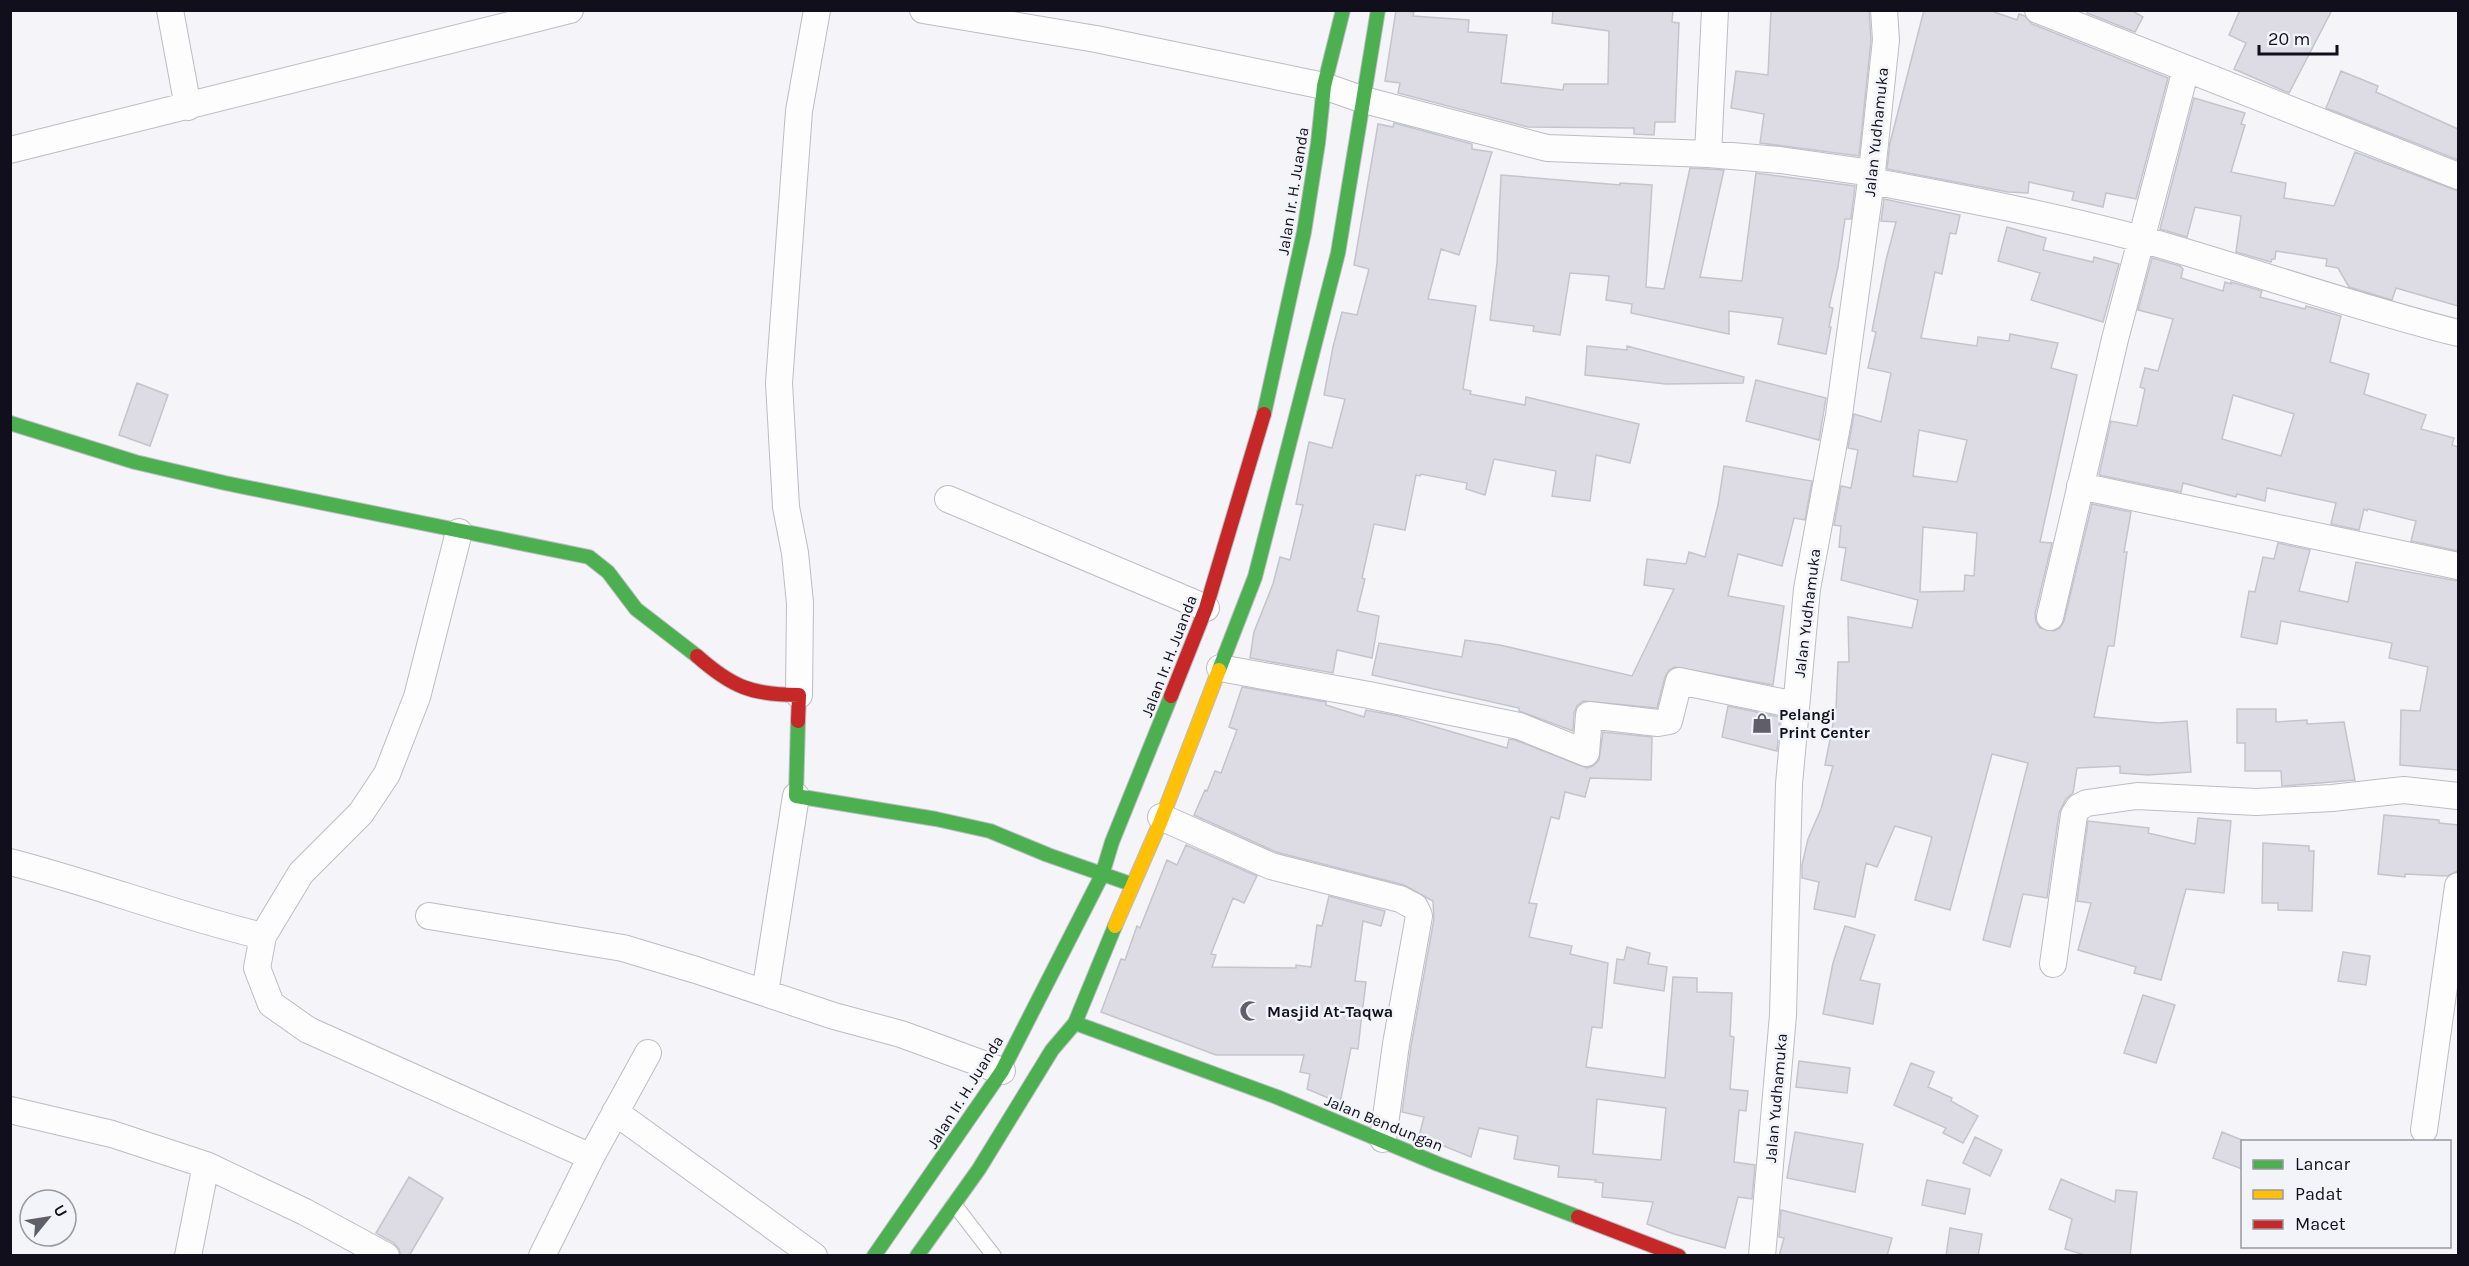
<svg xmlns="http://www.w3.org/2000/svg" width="2469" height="1266" viewBox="0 0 2469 1266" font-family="Karla,sans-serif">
	<rect width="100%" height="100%" fill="#f4f4f9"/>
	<path fill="#dddce5" stroke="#c4c4cc" stroke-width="1.5" fill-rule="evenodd" d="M1396,10L1414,12L1413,16L1469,20L1468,32L1507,35L1501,83L1563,90L1564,84H1608L1609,31L1552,23L1553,10H1673L1672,22L1679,23L1675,122H1655L1654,135L1634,134V128L1528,127L1398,93L1400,83L1385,81Z
		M1771,10H1869L1871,40L1859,156L1760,143L1764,114L1731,108L1736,71L1768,75Z
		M1924,10H1989L2017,20L2019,14L2025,16L2032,24L2168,78L2136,199L2106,193L2103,207L2072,200L2074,192L2029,182L2028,193L2008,192L1887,169L1890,143Z
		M2088,10H2131L2143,17L2135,32L2087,13Z
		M2240,10H2332L2289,93L2234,69L2246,43L2229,35Z
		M2341,71L2378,86L2376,92L2458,129V160L2326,108Z
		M2194,98L2245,113L2241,124L2245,125L2231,172L2286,183L2284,198L2334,206L2355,152L2458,191V306L2396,288L2392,300L2349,287L2338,268L2326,266L2327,259L2276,251L2275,259H2272L2271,262L2236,252L2241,216L2195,207L2187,237L2160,229Z
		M1394,123L1472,144V149L1492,152L1459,255L1441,249L1428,299L1476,306L1463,389L1471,391L1470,394L1525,405L1526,397L1639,424L1630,463L1596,455L1590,501L1552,496L1556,471L1494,459L1485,495L1466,489L1467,483L1421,474L1420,476L1416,475L1405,530L1374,524L1362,578L1365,579L1357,611L1379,616L1372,658L1337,650L1333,673L1250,658L1254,632L1273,584L1280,557L1290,560L1303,505L1296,504L1309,442L1332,448L1345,399L1324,395L1333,347L1342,312L1357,315L1369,269L1354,265L1378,124L1393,127Z
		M1690,168L1724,170L1700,277L1742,281L1756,173L1855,186L1851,219H1845L1838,267L1829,307L1833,308L1829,327H1831L1826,354L1778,344L1783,318L1729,311V334L1631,313L1632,304L1606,300L1609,276L1570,273L1560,335L1533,331L1534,326L1490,320L1497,263L1501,175L1620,185V183L1652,185L1646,287L1664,289Z
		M1884,199L1960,215L1956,234L1950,233L1942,274L1935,272L1921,338L1977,346L1978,337L2009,341L2010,334L2058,343L2051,368L2077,375L2040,542L2052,543L2035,614L2036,622L2040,628L2054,631L2060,628L2064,621L2092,504L2131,512L2124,552H2127L2114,646H2108L2094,717L2158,723L2187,721L2191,772L2148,775L2120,773V766L2077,768L2073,793L2066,799L2059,813L2047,898L2023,894L2010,947L1983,940L2028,763L1992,754L1950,910L1915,900L1932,837L1895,826L1877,867L1866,863L1855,917L1814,909L1819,882L1802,878V865L1808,839L1821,809L1833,766L1825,765L1836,709L1838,662H1849L1848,617L1912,628L1918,600L1841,580L1846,548L1839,547L1841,526L1834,525L1841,486L1851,488L1858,450L1848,448L1854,414L1881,422L1891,373L1868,368L1876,332L1872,331L1886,260L1896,222L1881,221ZM1919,430L1967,440L1957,482L1913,476ZM1923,527L1977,533L1974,576L1965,575L1964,591L1920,592Z
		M2007,227L2046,238L2043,250L2093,262L2094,257L2119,264L2103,322L2031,300L2040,273L1998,261Z
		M2152,258L2180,266L2183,269L2181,278L2223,291L2225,282L2231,284V282L2262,291L2260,297L2305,309L2306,306L2341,316L2330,362L2369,374L2364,394L2426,415L2421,429L2454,438L2452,445L2458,447V551L2411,541L2416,521L2368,509L2367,511L2364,509L2359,530L2331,524L2336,503L2267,488L2265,501L2237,494L2236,497L2183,483L2181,492L2099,475L2111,421L2137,426L2145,389L2140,387L2145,368L2158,371L2173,319L2138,310ZM2233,395L2294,414L2281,456L2222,439Z
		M1587,346L1627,350V346L1744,377L1743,383L1666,384L1585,375Z
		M1756,380L1826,398L1819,440L1746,421Z
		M137,383L168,395L150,446L119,435Z
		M1724,466L1812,481L1805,520L1794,518L1782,566L1738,554L1728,596L1784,606L1773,685L1675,667L1669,670L1665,677L1657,708L1583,701L1577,706L1574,713L1573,731L1519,711V708L1372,675L1379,643L1462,657L1465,640L1500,645L1632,676L1674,589L1644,585L1647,559L1686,564L1689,552L1705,557L1718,505Z
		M2278,543L2310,550L2299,591L2348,602L2356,562L2458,581V770L2400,765L2401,710L2420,711L2428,667L2389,658L2392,643L2281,621L2277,644L2241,637L2249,591L2255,592L2263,557L2274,559Z
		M1242,687L1326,702V705L1364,717L1366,710L1398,716L1507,748L1509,739L1515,740L1587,768L1593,766L1599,760L1603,732L1652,737L1651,780L1590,778L1585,797L1565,792L1559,819L1551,817L1529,903L1537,904L1529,937L1572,946L1570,954L1608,963L1602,1028L1592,1027L1586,1067L1665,1078L1673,977L1697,978V992L1732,993L1730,1036L1734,1037L1730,1089L1748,1091L1746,1111L1739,1110L1734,1162L1755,1165L1752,1199L1738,1197L1725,1248L1674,1234L1647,1224L1653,1202L1602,1197L1603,1183L1595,1182L1596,1180L1558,1177L1559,1166L1514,1159L1518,1136L1479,1128L1471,1157L1419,1136L1424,1117L1402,1112L1411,1046L1434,919L1433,901L1404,885L1276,852L1194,815L1205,790L1207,791L1215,771L1221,773L1237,730L1229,727ZM1597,1099L1666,1108L1661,1160L1593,1154Z
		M1728,706L1780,717L1777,751L1722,737Z
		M2237,709H2276V722L2307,720V724L2344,722L2355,780L2282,786L2281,771H2245V743H2237Z
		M2384,815L2439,820V823L2458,825V871L2447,876L2405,874V877L2378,874Z
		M2198,818L2231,821L2224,893L2186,889L2161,980L2134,973L2136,967L2078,950L2091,903L2077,901L2088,821L2149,828L2148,833L2195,844Z
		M2263,843L2309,846V851H2314L2312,911L2278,910V903H2262Z
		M1186,845L1257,876L1244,903L1233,898L1211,954L1216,955L1212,967L1296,968V965L1311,967L1317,925L1322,926L1329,896L1385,911L1381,926L1363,921L1355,981L1366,982L1361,1022L1358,1049L1351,1048L1340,1103L1307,1089L1310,1074L1300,1072L1304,1055H1216L1101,1012L1121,959L1125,960L1137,926L1140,928L1167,860L1177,865Z
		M1845,926L1875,935L1860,980L1880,984L1873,1024L1823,1014L1833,963Z
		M1627,947L1650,953L1648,964L1667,967L1664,991L1614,983L1617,959L1624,960Z
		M2343,952L2370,956L2366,985L2338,981Z
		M2143,995L2175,1005L2156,1063L2124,1053Z
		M1799,1061L1850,1068L1847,1093L1796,1087Z
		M1911,1063L1934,1072L1928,1087L1952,1098L1951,1101L1978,1116L1963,1143L1943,1133L1946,1128L1894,1105Z
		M1795,1132L1863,1144L1855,1192L1787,1178Z
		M2222,1132L2242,1140V1169L2213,1158Z
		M1975,1137L2002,1150L1990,1176L1963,1163Z
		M409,1177L443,1198L409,1256H401L399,1249L394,1243L376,1233Z
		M2061,1179L2115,1202L2116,1190L2137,1192L2130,1256H2088L2065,1249L2072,1219L2049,1209Z
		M1927,1180L1970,1189L1965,1214L1922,1205Z
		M1781,1210L1892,1238L1887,1256H1779L1784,1238L1779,1237Z
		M1950,1228L1982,1234L1978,1256H1946Z"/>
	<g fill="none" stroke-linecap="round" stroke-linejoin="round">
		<g stroke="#bcbcc5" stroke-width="16">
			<path id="lane" d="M954,1204L994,1256"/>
		</g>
		<g stroke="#bcbcc5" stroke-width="28">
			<path id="street" d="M170,10L188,107
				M923,10L1096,39L1324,86L1364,100L1547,148L1708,154L1780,160L1872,173
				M2038,10L2458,176
				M10,150L570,10
				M1708,154L1715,10
				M1871,181C1962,198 2052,215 2141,239C2247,269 2351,306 2458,333
				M2080,486L2458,566
				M948,499L1206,608
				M459,532L417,697L387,774L361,813L301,873L263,936L257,968L271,1004L308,1030L591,1157L648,1053
				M2050,617L2115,339L2186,69
				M1220,668L1369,695L1519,726L1586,753L1589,715L1658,723L1669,721L1679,681L1796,705
				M799,695L800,603L795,553L786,507L779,383L799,111L817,10
				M1161,817L1271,866L1400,899L1415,907L1419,916L1396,1044L1383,1139
				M10,862C96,884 178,916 263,936
				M429,916L623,948L696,970L834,1016L901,1034L1002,1071
				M2053,964L2074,815L2079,807L2087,803L2137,796L2256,802L2332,798L2404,790L2458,796
				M765,993L796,796
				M10,1110L112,1134L206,1165L188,1256
				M615,1112L814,1256
				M2424,1130L2458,886
				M206,1165L305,1212L386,1256
				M542,1256L591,1157
				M1762,1256L1783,1015L1789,784L1807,589L1839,415L1871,181L1886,40L1884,10"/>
		</g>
		<g stroke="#bcbcc5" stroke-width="16">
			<path id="fast" d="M1264,414L1304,232L1318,143L1324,86L1343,10
				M10,423L135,462L225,483L589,557L608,572L636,609L697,656
				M1219,670L1255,577L1338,253L1378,10
				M798,721L796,796L936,819L990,831L1048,855L1128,883
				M1075,1023L1277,1097L1438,1164L1578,1217
				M874,1256L1002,1071L1102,875L1112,842L1171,696
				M917,1256L979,1169L1052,1050L1075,1023L1115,926"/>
		</g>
		<g stroke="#bcbcc5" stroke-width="16">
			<path id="slow" d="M1115,926L1160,823L1219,670"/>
		</g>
		<g stroke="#bcbcc5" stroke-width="16">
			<path id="jam" d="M697,656C732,687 752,695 799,695L798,721
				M1171,696L1206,608L1264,414
				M1578,1217L1679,1256"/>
		</g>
		<use href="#lane" stroke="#fdfdfe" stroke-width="14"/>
		<use href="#street" stroke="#fdfdfe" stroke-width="26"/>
		<use href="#fast" stroke="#4caf50" stroke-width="14"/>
		<use href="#slow" stroke="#ffc107" stroke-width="14"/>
		<use href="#jam" stroke="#c62828" stroke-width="14"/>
	</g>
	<defs>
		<g id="shop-bare" transform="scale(1.62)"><path d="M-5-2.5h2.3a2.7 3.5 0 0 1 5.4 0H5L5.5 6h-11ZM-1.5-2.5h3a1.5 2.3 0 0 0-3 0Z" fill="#605f69" stroke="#f3f3fa" stroke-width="2.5" paint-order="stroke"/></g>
		<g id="mosque-bare" transform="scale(1.62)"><path d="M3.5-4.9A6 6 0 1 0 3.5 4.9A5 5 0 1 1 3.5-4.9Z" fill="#605f69" stroke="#f3f3fa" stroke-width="2.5" paint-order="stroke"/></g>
	</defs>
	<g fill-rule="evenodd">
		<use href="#shop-bare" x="1762" y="723"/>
		<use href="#mosque-bare" x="1250" y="1011"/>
	</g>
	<g text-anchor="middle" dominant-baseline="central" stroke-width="5" stroke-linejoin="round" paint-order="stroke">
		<g font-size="16" fill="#100f1b" stroke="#f3f3fa">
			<text transform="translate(1876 132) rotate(-84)">Jalan Yudhamuka</text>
			<text transform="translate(1293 191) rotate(-81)">Jalan Ir. H. Juanda</text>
			<text transform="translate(1807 613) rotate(-83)">Jalan Yudhamuka</text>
			<text transform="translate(1169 656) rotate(-69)">Jalan Ir. H. Juanda</text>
			<text transform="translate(965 1092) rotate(-58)">Jalan Ir. H. Juanda</text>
			<text transform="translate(1776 1098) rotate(-85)">Jalan Yudhamuka</text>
			<text transform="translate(1384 1123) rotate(22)">Jalan Bendungan</text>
		</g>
		<g font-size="16" font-weight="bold" fill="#100f1b" stroke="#f3f3fa" text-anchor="start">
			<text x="1779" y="714">Pelangi<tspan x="1779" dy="18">Print Center</tspan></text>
			<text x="1267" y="1011">Masjid At-Taqwa</text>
		</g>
	</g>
	<rect width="2469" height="1266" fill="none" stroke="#100f1b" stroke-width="24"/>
	<rect x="2241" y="1140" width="210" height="108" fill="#f3f3fa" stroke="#9898a1" stroke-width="1.5"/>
	<rect x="2253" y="1160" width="30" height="9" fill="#4caf50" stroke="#9898a1" stroke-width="1.5"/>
	<text x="2295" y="1170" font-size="18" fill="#100f1b">Lancar</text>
	<rect x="2253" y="1190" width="30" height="9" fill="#ffc107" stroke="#9898a1" stroke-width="1.5"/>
	<text x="2295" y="1200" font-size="18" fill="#100f1b">Padat</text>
	<rect x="2253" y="1220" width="30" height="9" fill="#c62828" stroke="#9898a1" stroke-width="1.5"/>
	<text x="2295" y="1230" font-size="18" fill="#100f1b">Macet</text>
	<g transform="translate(48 1218) rotate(60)"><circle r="28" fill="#f3f3fa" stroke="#9898a1" stroke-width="1.5"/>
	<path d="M0-4.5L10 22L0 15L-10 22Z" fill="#605f69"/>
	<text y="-9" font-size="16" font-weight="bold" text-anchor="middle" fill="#100f1b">U</text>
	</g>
	<path d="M2259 45v9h78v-9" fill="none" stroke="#100f1b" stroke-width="3"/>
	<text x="2268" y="45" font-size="18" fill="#100f1b" stroke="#f3f3fa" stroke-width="4.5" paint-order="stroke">20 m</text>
</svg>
